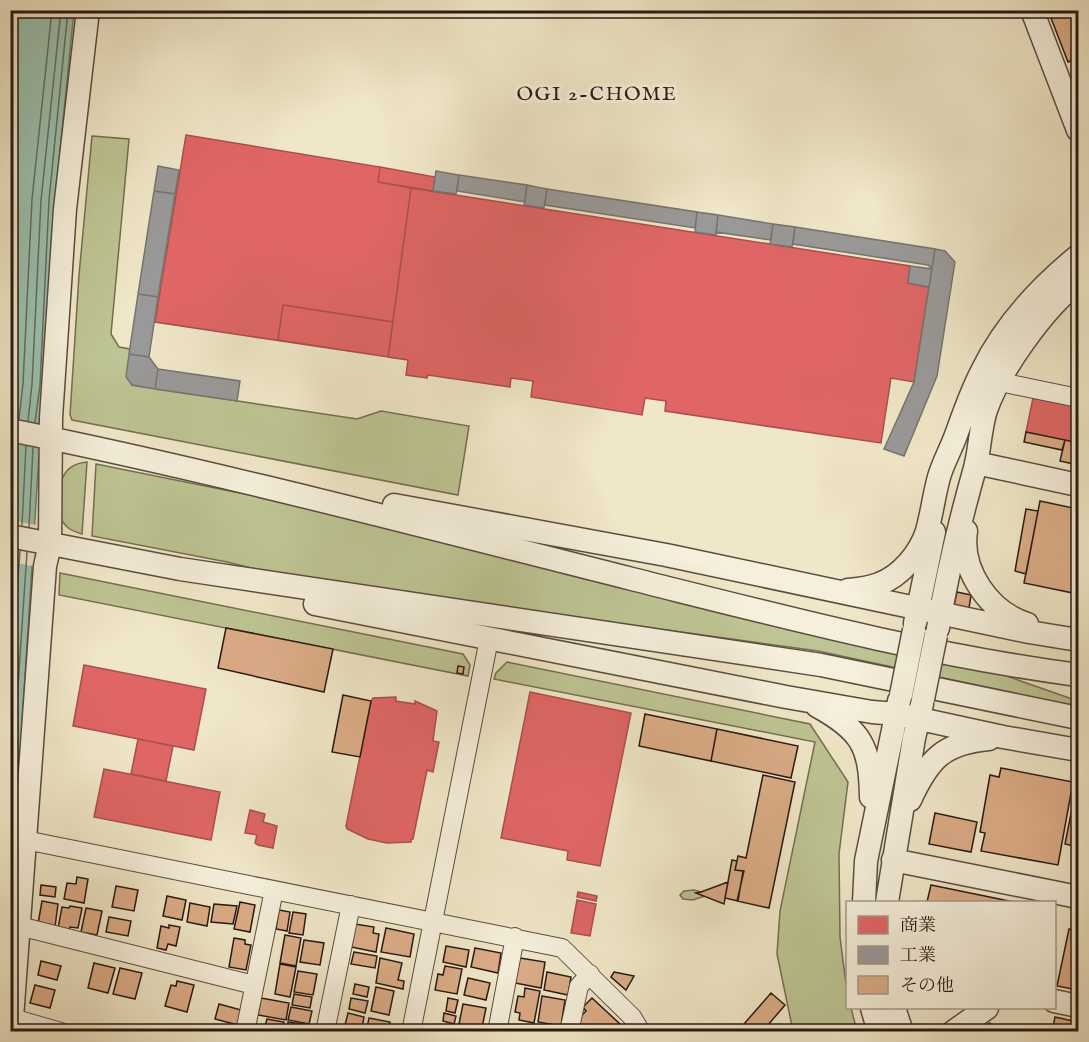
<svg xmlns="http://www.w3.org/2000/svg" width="1089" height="1042" viewBox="0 0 1089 1042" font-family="'IM FELL English','Noto Serif JP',serif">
	<rect width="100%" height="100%" fill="#f0e7c8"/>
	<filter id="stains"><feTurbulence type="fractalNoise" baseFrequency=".00333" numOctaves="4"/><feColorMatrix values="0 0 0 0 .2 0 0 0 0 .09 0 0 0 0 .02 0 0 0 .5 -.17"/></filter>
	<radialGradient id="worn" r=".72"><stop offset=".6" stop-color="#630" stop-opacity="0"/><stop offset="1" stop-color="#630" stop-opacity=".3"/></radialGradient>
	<path fill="#bec493" stroke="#746e52" stroke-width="1.5" d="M92,136L129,139L111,334L119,347L130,349L132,385L357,419L381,411L469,426L458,495L72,420L70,415L79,275Z
		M87,462L82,534C71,531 64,527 60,516C60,493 55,465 87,462Z
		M96,464L270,499L803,633L995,672L1078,701V707L818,651L291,578L227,562L92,536Z
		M60,573L463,654L470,665L468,676L59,595Z
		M507,662L810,724L848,782L839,854L840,937L847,992L848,1008H851L857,1031H793L777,954L780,911L815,742L494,679L496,673Z
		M694,890L701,892L697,893L705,896L693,900L683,899L680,895L684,891Z"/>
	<path fill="#9bc1af" stroke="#6d7e70" stroke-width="1.5" d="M11,11H74L55,201L11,899Z"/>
	<path fill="#f0e7c8" d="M11,520L36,525L33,566L10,562Z"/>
	<path fill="#e06666" stroke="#a94f4d" stroke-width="1.5" d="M186,135L380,167L378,182L411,188L388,357L155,322Z
		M380,167L435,177L433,191L378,182Z
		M411,188L910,266L908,283L929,287L914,382L891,378L881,443L665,411L666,401L645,398L642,415L531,397L533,381L511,378L510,387L428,375L427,378L406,375L408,360L388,357Z
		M283,305L393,322L388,357L278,340Z
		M1033,398L1078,407V443L1026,432Z
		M84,665L206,689L194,750L73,726Z
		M530,692L631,713L600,866L567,860L568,851L501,838Z
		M396,697V701L415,704V701L437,711L433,741L439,742L433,772L427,770L413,839H411V842L387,843L368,839L347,829L346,826L371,701L373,698Z
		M138,739L173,746L166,781L131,774Z
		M104,769L220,792L211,840L94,817Z
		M250,810L265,814L263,822L277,826L273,848L258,845L255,843L257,835L245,833Z
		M578,892L597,896L596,901L577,897Z
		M577,900L596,904L590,936L571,933Z"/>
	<path fill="#999" stroke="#777370" stroke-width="1.5" d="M158,166L179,170L175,194L154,191Z
		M436,171L459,175L456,194L433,191Z
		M459,175L527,185L525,202L457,191Z
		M527,185L547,189L544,208L524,205Z
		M547,189L697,212L695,228L545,205Z
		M154,191L175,194L158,297L138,294Z
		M697,212L718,215L716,235L695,232Z
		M718,215L773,224L771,240L716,232Z
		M773,224L795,227L792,247L770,244Z
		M795,227L935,249L932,269L928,265L793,244Z
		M935,249L945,251L955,262L937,376L904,456L884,449L914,382Z
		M910,266L932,269L929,287L908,283Z
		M138,294L158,297L149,357L129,354Z
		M129,354L149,357L158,369L155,389L132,385L126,377Z
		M158,369L240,381L237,401L155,389Z"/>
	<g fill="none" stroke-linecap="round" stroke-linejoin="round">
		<path stroke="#626d60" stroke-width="1.5" d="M19,419L23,384L32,199L52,10
			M28,421L32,384L41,200L61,10
			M35,422L40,385L49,200L68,10
			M13,524L17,445
			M22,525L26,446
			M29,527L33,448
			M10,684L20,551
			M10,804L27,552"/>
	</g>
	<path fill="#dbac87" stroke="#291912" stroke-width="1.5" d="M1071,10H1078V58L1068,62L1051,18Z
		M1026,432L1065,440L1062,450L1024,442Z
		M1065,440L1078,443V465L1060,461Z
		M1040,501L1078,509V562L1073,593L1024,583Z
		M1026,509L1038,511L1026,574L1015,571Z
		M957,592L971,595L969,608L954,605Z
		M226,628L333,649L324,692L218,668Z
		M458,666L464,667L463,674L457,673Z
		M343,695L371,701L360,757L332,752Z
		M645,714L717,729L711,761L639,746Z
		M717,729L798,746L791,778L711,761Z
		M1001,768L1073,782L1058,865L981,851L985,833L980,832L990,775L999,777Z
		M763,775L795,782L769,908L737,901L744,871L735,870L738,856L746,858Z
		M1077,783H1078V847L1065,844Z
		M935,813L977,822L971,852L929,844Z
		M732,860L737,861L735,870L743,871L738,901L725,898Z
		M77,877L88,879L84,903L64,899L67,883L76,884Z
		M728,882L724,904L696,893L701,892Z
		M41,885L56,887L55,897L40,895Z
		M931,885L1014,902H927Z
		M116,886L138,890L134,911L112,907Z
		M167,896L186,900L182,920L163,916Z
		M42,901L58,904L55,927L38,924Z
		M240,902L255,905L250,932L234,929Z
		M190,903L210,907L207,926L187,922Z
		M214,904L237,906L233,924L211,922Z
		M70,906L82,908L78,928L70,927L69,931L58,928L62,907L69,908Z
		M86,908L102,911L97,935L81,932Z
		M279,910L290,912L287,931L276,929Z
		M293,912L306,914L303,935L289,933Z
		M109,917L131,921L128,936L106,932Z
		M355,924L374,927L373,933L379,934L376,952L351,947Z
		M169,925L180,927L176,946L168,944L166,950L157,948L161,926L169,928Z
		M386,928L414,934L410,957L381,952Z
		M1069,929L1078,931V990L1057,986Z
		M285,935L301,938L296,966L280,963Z
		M234,938L245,940V944L251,945L246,970L229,967Z
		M304,940L324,943L320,965L300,962Z
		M446,946L469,950L466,967L443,962Z
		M475,948L501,953L498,973L471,967Z
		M354,952L377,956L375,968L351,964Z
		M380,958L402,963L398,980L404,981L403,989L376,983Z
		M520,958L545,962L541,988L515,983Z
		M41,961L61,966L57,980L38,975Z
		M94,963L115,968L108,993L88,988Z
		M280,964L296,967L290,997L275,994Z
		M445,966L462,969L457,994L435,990L438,974L443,975Z
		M120,968L142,973L135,999L113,994Z
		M298,971L317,974L313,995L294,992Z
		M547,972L571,977L568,995L544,990Z
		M614,972L634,976L626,990L611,977Z
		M468,978L490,983L486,1000L464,995Z
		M177,981L194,985L187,1012L165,1006L171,985L176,986Z
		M355,984L369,987L367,997L353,994Z
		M35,985L55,990L50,1008L30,1003Z
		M376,987L394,991L389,1015L371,1011Z
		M525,988L540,991L534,1023L519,1020L520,1013L515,1012L518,996L524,997Z
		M771,993L785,1005L762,1032H737Z
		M294,994L312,997L310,1008L292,1005Z
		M542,996L565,1000L561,1026L538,1022Z
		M261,998L289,1003L286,1020L258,1015Z
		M351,998L368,1001L365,1013L349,1009Z
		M448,998L458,1000L455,1013L446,1011Z
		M592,998L620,1024L613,1031L612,1030L610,1032H575L581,1026L576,1021L586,1011L583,1007Z
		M219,1004L241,1010L238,1025L215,1019Z
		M463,1004L486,1008L482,1028L459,1024Z
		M291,1007L312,1011L309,1024L288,1020Z
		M348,1013L364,1017L362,1028L345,1025Z
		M444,1013L456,1016L454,1024L443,1021Z
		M1055,1017L1078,1022V1032H1052Z
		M369,1018L390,1022L388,1032H366Z
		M267,1019L284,1022L283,1032L264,1030Z
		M288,1022L307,1025L306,1032H287Z
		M990,1023L996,1032H977Z"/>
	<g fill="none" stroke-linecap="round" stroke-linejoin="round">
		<g stroke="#5b4c40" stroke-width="20">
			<path id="minor" d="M1000,382L1078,398
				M25,840L562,948L632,1017L641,1032
				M19,926L254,985
				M12,1018L61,1032
				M245,1032L274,890
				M325,1032L351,905
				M411,1032L489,639
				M497,1032L515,937
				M569,1032L579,986L590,974"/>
		</g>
		<g stroke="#5b4c40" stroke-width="25">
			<path id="tertiary" d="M1032,10L1078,130
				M10,430C219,472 425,527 632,579C780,616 927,655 1078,675
				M976,463L1078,485
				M394,505L666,555L1029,632L1078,640
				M966,531C960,570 989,612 1027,624
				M10,536L180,569L821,665L1078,718
				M848,590C858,589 869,588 879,584C901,576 920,553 927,531C932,513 934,495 939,477C943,463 951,449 956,435C964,413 971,392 982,371C1004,326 1040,287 1078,256
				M315,604L786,697L872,712L897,714L1003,737L1078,750
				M915,623L934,532
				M938,628C947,574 960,521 975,468C980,449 980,429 986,410C1000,370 1044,308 1078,282
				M817,706C862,731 870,746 871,797
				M910,800C929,759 943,743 989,739
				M893,860L1078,897
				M864,902L866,861L899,701
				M887,902L914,738L922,704
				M1054,1001L1078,1006
				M872,1008L879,1032
				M894,1008L902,1032
				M11,1032L45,566L50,544L51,418L65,209L88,10
				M953,1032L987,1008"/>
		</g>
		<use href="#minor" stroke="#f5efdb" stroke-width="18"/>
		<use href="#tertiary" stroke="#f5efdb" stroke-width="22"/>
		<g stroke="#5b4c40" stroke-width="25" stroke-linecap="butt">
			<path id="tertiary-bridge" d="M901,695L914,630
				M923,699L936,635"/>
		</g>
		<use href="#tertiary-bridge" stroke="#f5efdb" stroke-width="22"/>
	</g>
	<g text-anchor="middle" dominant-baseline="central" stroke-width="6" stroke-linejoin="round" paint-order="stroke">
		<g font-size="20" letter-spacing="1.5" fill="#291912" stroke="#f5efdb">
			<text x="597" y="94">OGI 2-CHOME</text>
		</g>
	</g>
	<rect width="1089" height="1042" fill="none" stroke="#f0e7c8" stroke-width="36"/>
	<rect x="12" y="12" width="1065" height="1018" fill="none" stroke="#291912" stroke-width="3"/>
	<rect x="18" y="18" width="1053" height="1006" fill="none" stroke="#291912" stroke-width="1.5"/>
	<rect x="846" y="901" width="210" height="108" fill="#f5efdb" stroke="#a3998b" stroke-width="1.5"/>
	<rect x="858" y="916" width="30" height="18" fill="#e06666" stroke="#a3998b" stroke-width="1.5"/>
	<text x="900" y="931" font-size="18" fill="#291912">商業</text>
	<rect x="858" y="946" width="30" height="18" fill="#999999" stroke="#a3998b" stroke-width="1.5"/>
	<text x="900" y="961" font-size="18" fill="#291912">工業</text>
	<rect x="858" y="976" width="30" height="18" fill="#dbac87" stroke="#a3998b" stroke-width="1.5"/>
	<text x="900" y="991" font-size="18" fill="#291912">その他</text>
	<rect width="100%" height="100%" filter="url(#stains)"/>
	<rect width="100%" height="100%" fill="url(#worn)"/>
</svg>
